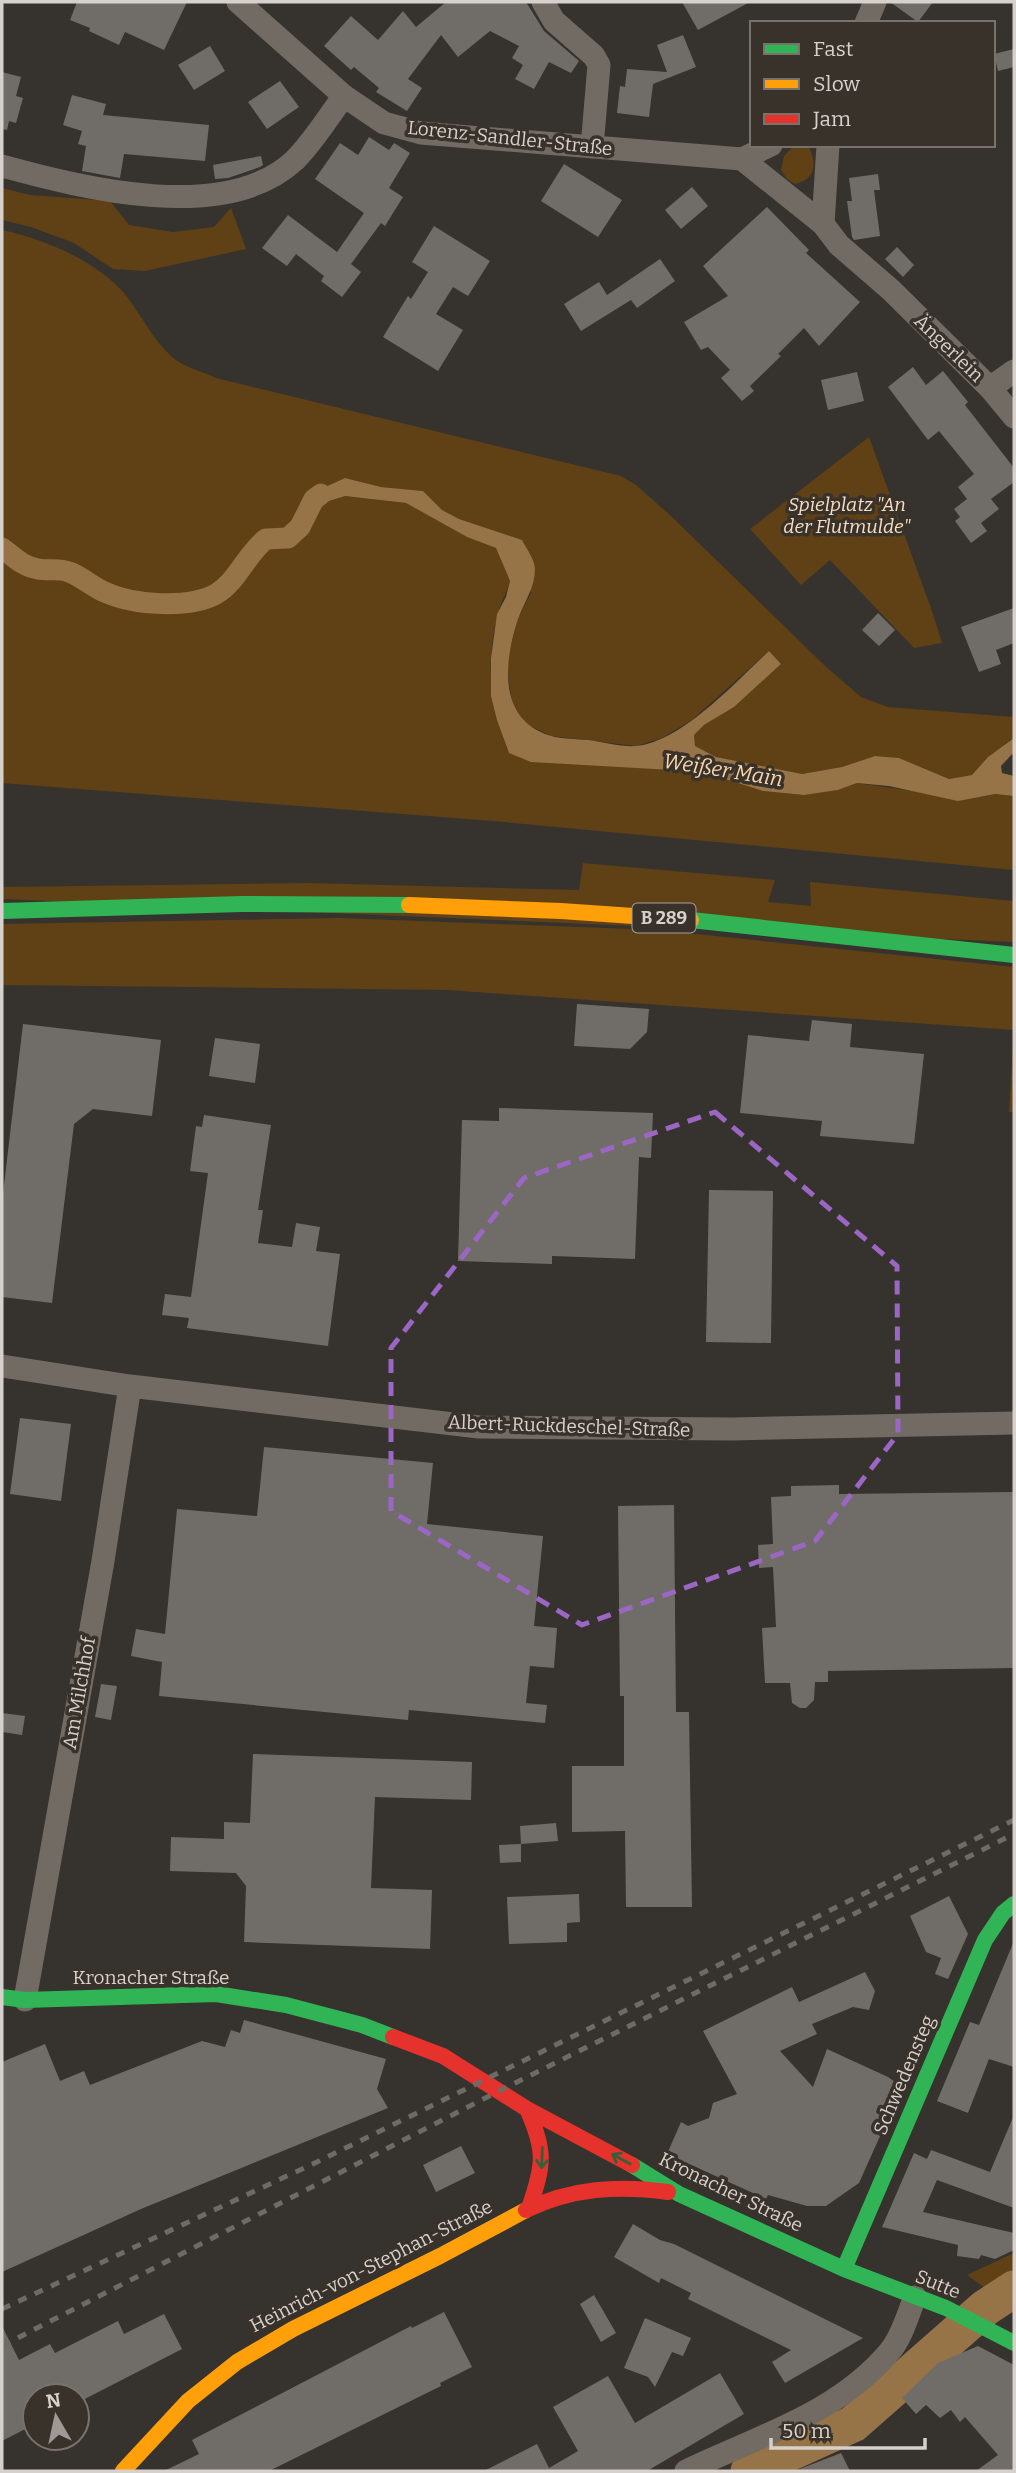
<svg xmlns="http://www.w3.org/2000/svg" width="1016" height="2473" viewBox="0 0 1016 2473" font-family="Bitter,serif">
	<rect width="100%" height="100%" fill="#36322e"/>
	<path fill="#604115" d="M795,145H808C817,163 817,179 795,184L787,179L781,170L784,156Z
		M2,188L30,195L110,201L129,225L173,232L214,227L231,208L246,249L145,271L113,269L74,243L31,227L2,220Z
		M2,230C44,239 95,260 124,293C142,315 153,342 176,360C187,368 203,372 216,378L621,476L636,485L671,516L824,665L861,697L888,707L1014,717V738L988,757L972,775L949,779L899,758L875,756L842,767L802,774L716,757L695,746L694,735L704,725L734,707L781,664L769,651L693,719L662,738L636,746L551,736L526,724L513,707L509,684L507,661L518,618L531,593L522,540L459,519L442,510L423,491L381,487L345,478L310,494L299,519L313,514L329,501L345,496L406,503L467,537L496,548L510,581C507,593 499,605 497,617C485,669 491,705 509,753L614,765L690,771L722,778L763,791L803,795L838,790L857,783L920,792L980,797L995,794L1014,796V870L493,821L2,783Z
		M869,437L933,614L942,643L914,648L830,560L801,585L750,529Z
		M583,863L775,880L768,902L811,906L810,882L1014,901V942L2,899V887L307,883L579,890Z
		M340,918L657,930L1014,967V1112H1009L1014,1030L448,990L2,985V924Z
		M1014,2253V2309L967,2275Z"/>
	<path fill="#977447" d="M345,478L381,487L423,491L442,510L459,519L522,540C526,548 535,560 535,569C535,588 524,602 518,619C504,662 497,720 551,736C562,739 576,739 588,740C603,742 621,747 636,746C683,741 735,682 769,651L781,664L734,707L704,725L694,735L695,746L716,757L802,774L842,767L875,756L899,758L949,779L972,775L988,757L1014,738V752L1001,766L1002,773L1014,776V796L995,794L958,801L889,786L857,783L838,790L804,795L763,791L722,778L690,771L531,762L509,753L497,720L491,696V658L497,614L506,597L510,581L496,548L467,537L406,503L345,496L329,501L313,514L298,519L310,494Z"/>
	<g fill="none" stroke-linecap="round" stroke-linejoin="round">
		<path stroke="#977447" stroke-width="21" d="M2,548C13,556 23,567 38,569C49,571 59,568 69,572C83,577 93,588 107,593C134,605 189,609 216,594C238,581 246,554 266,539L288,538L300,527L314,499L321,494"/>
		<path stroke="#977447" stroke-width="37" d="M749,2471L853,2424L985,2308L1014,2289"/>
	</g>
	<path fill="#706d69" d="M77,2H187L164,50L125,32L119,45L89,31L90,28L70,20Z
		M446,2H526L544,31L579,61L571,73L549,62L534,89L515,79L523,65L512,58L519,46L490,31L458,57L441,35L408,79L422,88L407,111L376,92L379,88L354,67L351,70L324,46L351,16L378,40L403,11L416,27Z
		M682,2H750L698,30Z
		M890,2H933L918,22Z
		M683,35L696,67L653,84L649,117L617,113L620,86L625,87L627,69L667,72L657,45Z
		M210,46L225,71L194,90L178,65Z
		M1014,49V67L998,71L994,54Z
		M2,72L21,77L16,96L23,98L16,123L9,121L7,130L2,129Z
		M280,81L299,107L267,129L248,102Z
		M72,95L106,104L103,115L209,125L205,161L124,154L120,178L82,171L86,146L78,144L82,131L63,125Z
		M369,137L389,150L394,143L410,153L389,188L403,197L385,226L381,223L351,264L361,272L342,297L321,281L324,276L296,254L287,266L262,248L288,215L337,252L364,213L315,179L340,143L358,155Z
		M261,156L263,165L260,167L228,178L215,179L213,165Z
		M564,164L622,200L598,237L541,201Z
		M878,174L880,190H874L880,236L854,240L852,237L847,201H852L849,178Z
		M692,187L708,206L681,229L665,210Z
		M767,207L809,250L806,253L860,302L819,346L804,328L778,354L781,356L750,386L754,391L742,401L721,378L730,370L708,347L701,350L684,322L728,296L703,266Z
		M434,226L490,261L468,296L453,287L436,314L463,330L438,371L383,337L408,296L411,299L428,272L412,262Z
		M897,247L914,265L903,277L885,259Z
		M660,259L675,281L637,308L631,300L581,331L564,304L599,282L607,295Z
		M913,367L926,385L943,371L968,402L965,405L1014,468V482L991,499L999,509L981,523L987,531L971,543L955,521L960,517L954,509L967,499L958,487L974,474L939,431L928,440L888,387Z
		M857,372L864,401L828,410L821,380Z
		M1014,608V643L996,650L1001,664L979,672L961,627Z
		M878,613L895,630L879,646L862,630Z
		M577,1004L649,1009L647,1032L630,1049L574,1046Z
		M812,1020L852,1024L850,1047L924,1054L914,1144L820,1136L822,1121L740,1113L748,1035L809,1041Z
		M23,1024L161,1040L152,1116L93,1109L74,1124L52,1303L2,1297V1202Z
		M215,1038L260,1044L255,1083L209,1076Z
		M499,1108L653,1113L651,1158L639,1157L635,1259L552,1256V1264L458,1261L462,1120L499,1121Z
		M204,1115L271,1125L258,1210H263L258,1243L292,1247L296,1223L320,1227L316,1251L340,1254L328,1346L187,1328L189,1318L162,1315L165,1294L191,1297L208,1173L190,1171L196,1126L202,1127Z
		M709,1190L773,1191L771,1343L706,1342Z
		M20,1418L71,1424L61,1501L10,1494Z
		M264,1447L433,1463L427,1524L543,1536L534,1626L557,1628L554,1668L530,1666L526,1703L547,1705L545,1723L409,1710L408,1720L159,1696L162,1662L131,1656L136,1629L165,1634L177,1509L257,1516Z
		M839,1485V1494L1014,1492V1668L828,1671V1682H815L814,1700L806,1708H800L792,1703L790,1683H765L762,1628L776,1627L773,1567L759,1568L758,1545L773,1544L771,1497L791,1496V1486Z
		M674,1505L676,1712H689L692,1907H626L625,1831L572,1832V1766H624V1696H620L618,1506Z
		M101,1684L117,1686L111,1720L95,1717Z
		M2,1713L25,1716L22,1735L2,1732Z
		M253,1754L472,1762L471,1800L375,1797L371,1888L432,1890L430,1949L244,1942L246,1886L236,1873L170,1871L171,1837L224,1839V1822L250,1823Z
		M556,1823L558,1841L521,1844L520,1826Z
		M521,1844V1862L500,1863L499,1845Z
		M579,1894L580,1922L567,1923V1942L509,1944L507,1897Z
		M949,1896L968,1934L948,1979L935,1974L941,1958L926,1952L910,1916Z
		M1014,1941V2067L989,2059L968,2113L937,2101L970,2022L979,2025Z
		M865,1972L875,1991L869,2010L853,2007L812,2024L817,2034L780,2051L813,2087L827,2049L888,2077L902,2087L859,2183L826,2206H807L768,2195L766,2199L667,2154L681,2122L688,2126L709,2118L713,2103L737,2094L703,2031L792,1987L799,2002Z
		M244,2020L386,2059L377,2089L388,2108L141,2209L2,2272V2062L45,2044L60,2081L84,2071L90,2085L202,2041L225,2047L231,2030L240,2033Z
		M1014,2115V2208L937,2180L923,2212L1014,2233V2250L995,2259L981,2255L979,2259L957,2256L958,2245L882,2227L914,2153L927,2159L931,2150L990,2172Z
		M461,2146L475,2173L436,2192L423,2165Z
		M633,2224L660,2240L674,2244L863,2338L785,2383L772,2362L791,2350L688,2299L691,2293L661,2278L659,2283L614,2257Z
		M594,2295L616,2333L601,2342L580,2304Z
		M444,2312L472,2367L440,2383L441,2386L269,2471H164L199,2454L192,2440L411,2326L412,2328Z
		M164,2314L182,2349L77,2403V2396H35V2424L2,2441V2326L19,2360L50,2344L55,2353L118,2321L124,2334Z
		M645,2318L691,2338L683,2356L672,2352L655,2387L648,2377L624,2368Z
		M978,2346L1014,2365V2471H976L998,2455L965,2417L960,2422L951,2410L940,2418L926,2405L916,2414L902,2398L938,2363Z
		M720,2373L744,2414L647,2471H484L537,2444L549,2468L578,2451L553,2407L608,2376L635,2423Z
		M841,2453L850,2471H797V2470Z"/>
	<g fill="none" stroke-linecap="round" stroke-linejoin="round">
		<path stroke="#726b64" stroke-width="23" d="M238,2L344,96L384,123L421,133L742,159L771,145
			M543,2L554,21L594,56L599,65L592,147
			M866,23L875,2
			M742,159L823,224L839,245L891,290L990,388L1014,417
			M2,166C83,188 226,225 295,160C314,141 328,117 344,96
			M823,224L828,145
			M990,388L1014,371
			M2,1366L130,1386L479,1427L732,1429L1014,1423
			M25,2000L103,1561L130,1386
			M686,2471C756,2437 838,2414 890,2351C902,2337 908,2314 915,2297"/>
		<path stroke="#30b455" stroke-width="16" d="M2,911L242,904L409,905
			M691,920L1014,955
			M2,1997L25,2000L216,1994L286,2005L362,2025L393,2037
			M632,2165L679,2194L844,2269L946,2308L1014,2343
			M844,2269L985,1940L1003,1913L1014,1904"/>
		<path stroke="#ff9f0a" stroke-width="16" d="M409,905L561,911L691,920
			M123,2471L188,2401L237,2362L293,2329L440,2256L526,2210"/>
		<path stroke="#e5322d" stroke-width="16" d="M393,2037L443,2056L527,2109L632,2165
			M527,2109C546,2151 544,2165 529,2208
			M526,2210C572,2188 618,2185 668,2192"/>
		<path stroke="#6e6a65" stroke-width="5" stroke-dasharray="9 9" stroke-linecap="butt" d="M2,2309L317,2162L1014,1820
			M2,2346L499,2091L1014,1834"/>
	</g>
	<defs><path id="oneway-shaft" d="M-6 0H5M1.5-3L5.5 0L1.5 3" fill="none" stroke-width="1.6" stroke-linecap="round" stroke-linejoin="round" transform="scale(1.75)"/></defs>
	<g stroke="#366039">
		<use href="#oneway-shaft" transform="translate(542 2158) rotate(92)"/>
		<use href="#oneway-shaft" transform="translate(621 2159) rotate(-151)"/>
	</g>
	<path fill="none" stroke="#9b66c4" stroke-width="5" stroke-dasharray="14 9" stroke-linejoin="round" d="M715,1112L897,1266L898,1434L815,1541L582,1625L391,1511V1348L524,1178Z"/>
	<g text-anchor="middle" dominant-baseline="central" stroke-width="7" stroke-linejoin="round" paint-order="stroke">
		<rect fill="#39322a" stroke="#a7a19b" stroke-width="2" x="632.5" y="903.5" width="63" height="29" rx="5"/>
		<g font-size="18" font-weight="bold" fill="#d6d1cc">
			<text x="664" y="918">B 289</text>
		</g>
		<g font-size="19" fill="#d6d1cc" stroke="#39322a">
			<text transform="translate(510 138) rotate(6)">Lorenz-Sandler-Straße</text>
			<text transform="translate(949 348) rotate(44)">Ängerlein</text>
			<text transform="translate(569 1426) rotate(2)">Albert-Ruckdeschel-Straße</text>
			<text transform="translate(79 1693) rotate(-80)">Am Milchhof</text>
			<text x="151" y="1977">Kronacher Straße</text>
			<text transform="translate(904 2075) rotate(-67)">Schwedensteg</text>
			<text transform="translate(731 2192) rotate(26)">Kronacher Straße</text>
			<text transform="translate(371 2266) rotate(-27)">Heinrich-von-Stephan-Straße</text>
			<text transform="translate(938 2284) rotate(22)">Sutte</text>
		</g>
		<g font-size="19" font-style="italic" fill="#f6dec3" stroke="#39322a">
			<text x="847" y="504">Spielplatz "An<tspan x="847" dy="22">der Flutmulde"</tspan></text>
		</g>
		<g font-size="21" font-style="italic" fill="#fad6ae" stroke="#39322a">
			<text transform="translate(723 770) rotate(9)">Weißer Main</text>
		</g>
	</g>
	<rect width="1016" height="2473" fill="none" stroke="#d6d1cc" stroke-width="7"/>
	<rect x="750" y="21" width="245" height="126" fill="#39322a" stroke="#78726b" stroke-width="2"/>
	<rect x="764" y="44" width="35" height="10" fill="#30b455" stroke="#78726b" stroke-width="2"/>
	<text x="813" y="56" font-size="21" fill="#d6d1cc">Fast</text>
	<rect x="764" y="79" width="35" height="10" fill="#ff9f0a" stroke="#78726b" stroke-width="2"/>
	<text x="813" y="91" font-size="21" fill="#d6d1cc">Slow</text>
	<rect x="764" y="114" width="35" height="10" fill="#e5322d" stroke="#78726b" stroke-width="2"/>
	<text x="813" y="126" font-size="21" fill="#d6d1cc">Jam</text>
	<g transform="translate(56 2417) rotate(351)"><circle r="33" fill="#39322a" stroke="#78726b" stroke-width="2"/>
	<path d="M0-5L12 26L0 18L-12 26Z" fill="#9e9995"/>
	<text y="-10" font-size="19" font-weight="bold" text-anchor="middle" fill="#d6d1cc">N</text>
	</g>
	<path d="M771 2438v10h154v-10" fill="none" stroke="#d6d1cc" stroke-width="3.5"/>
	<text x="782" y="2438" font-size="21" fill="#d6d1cc" stroke="#39322a" stroke-width="5" paint-order="stroke">50 m</text>
</svg>
